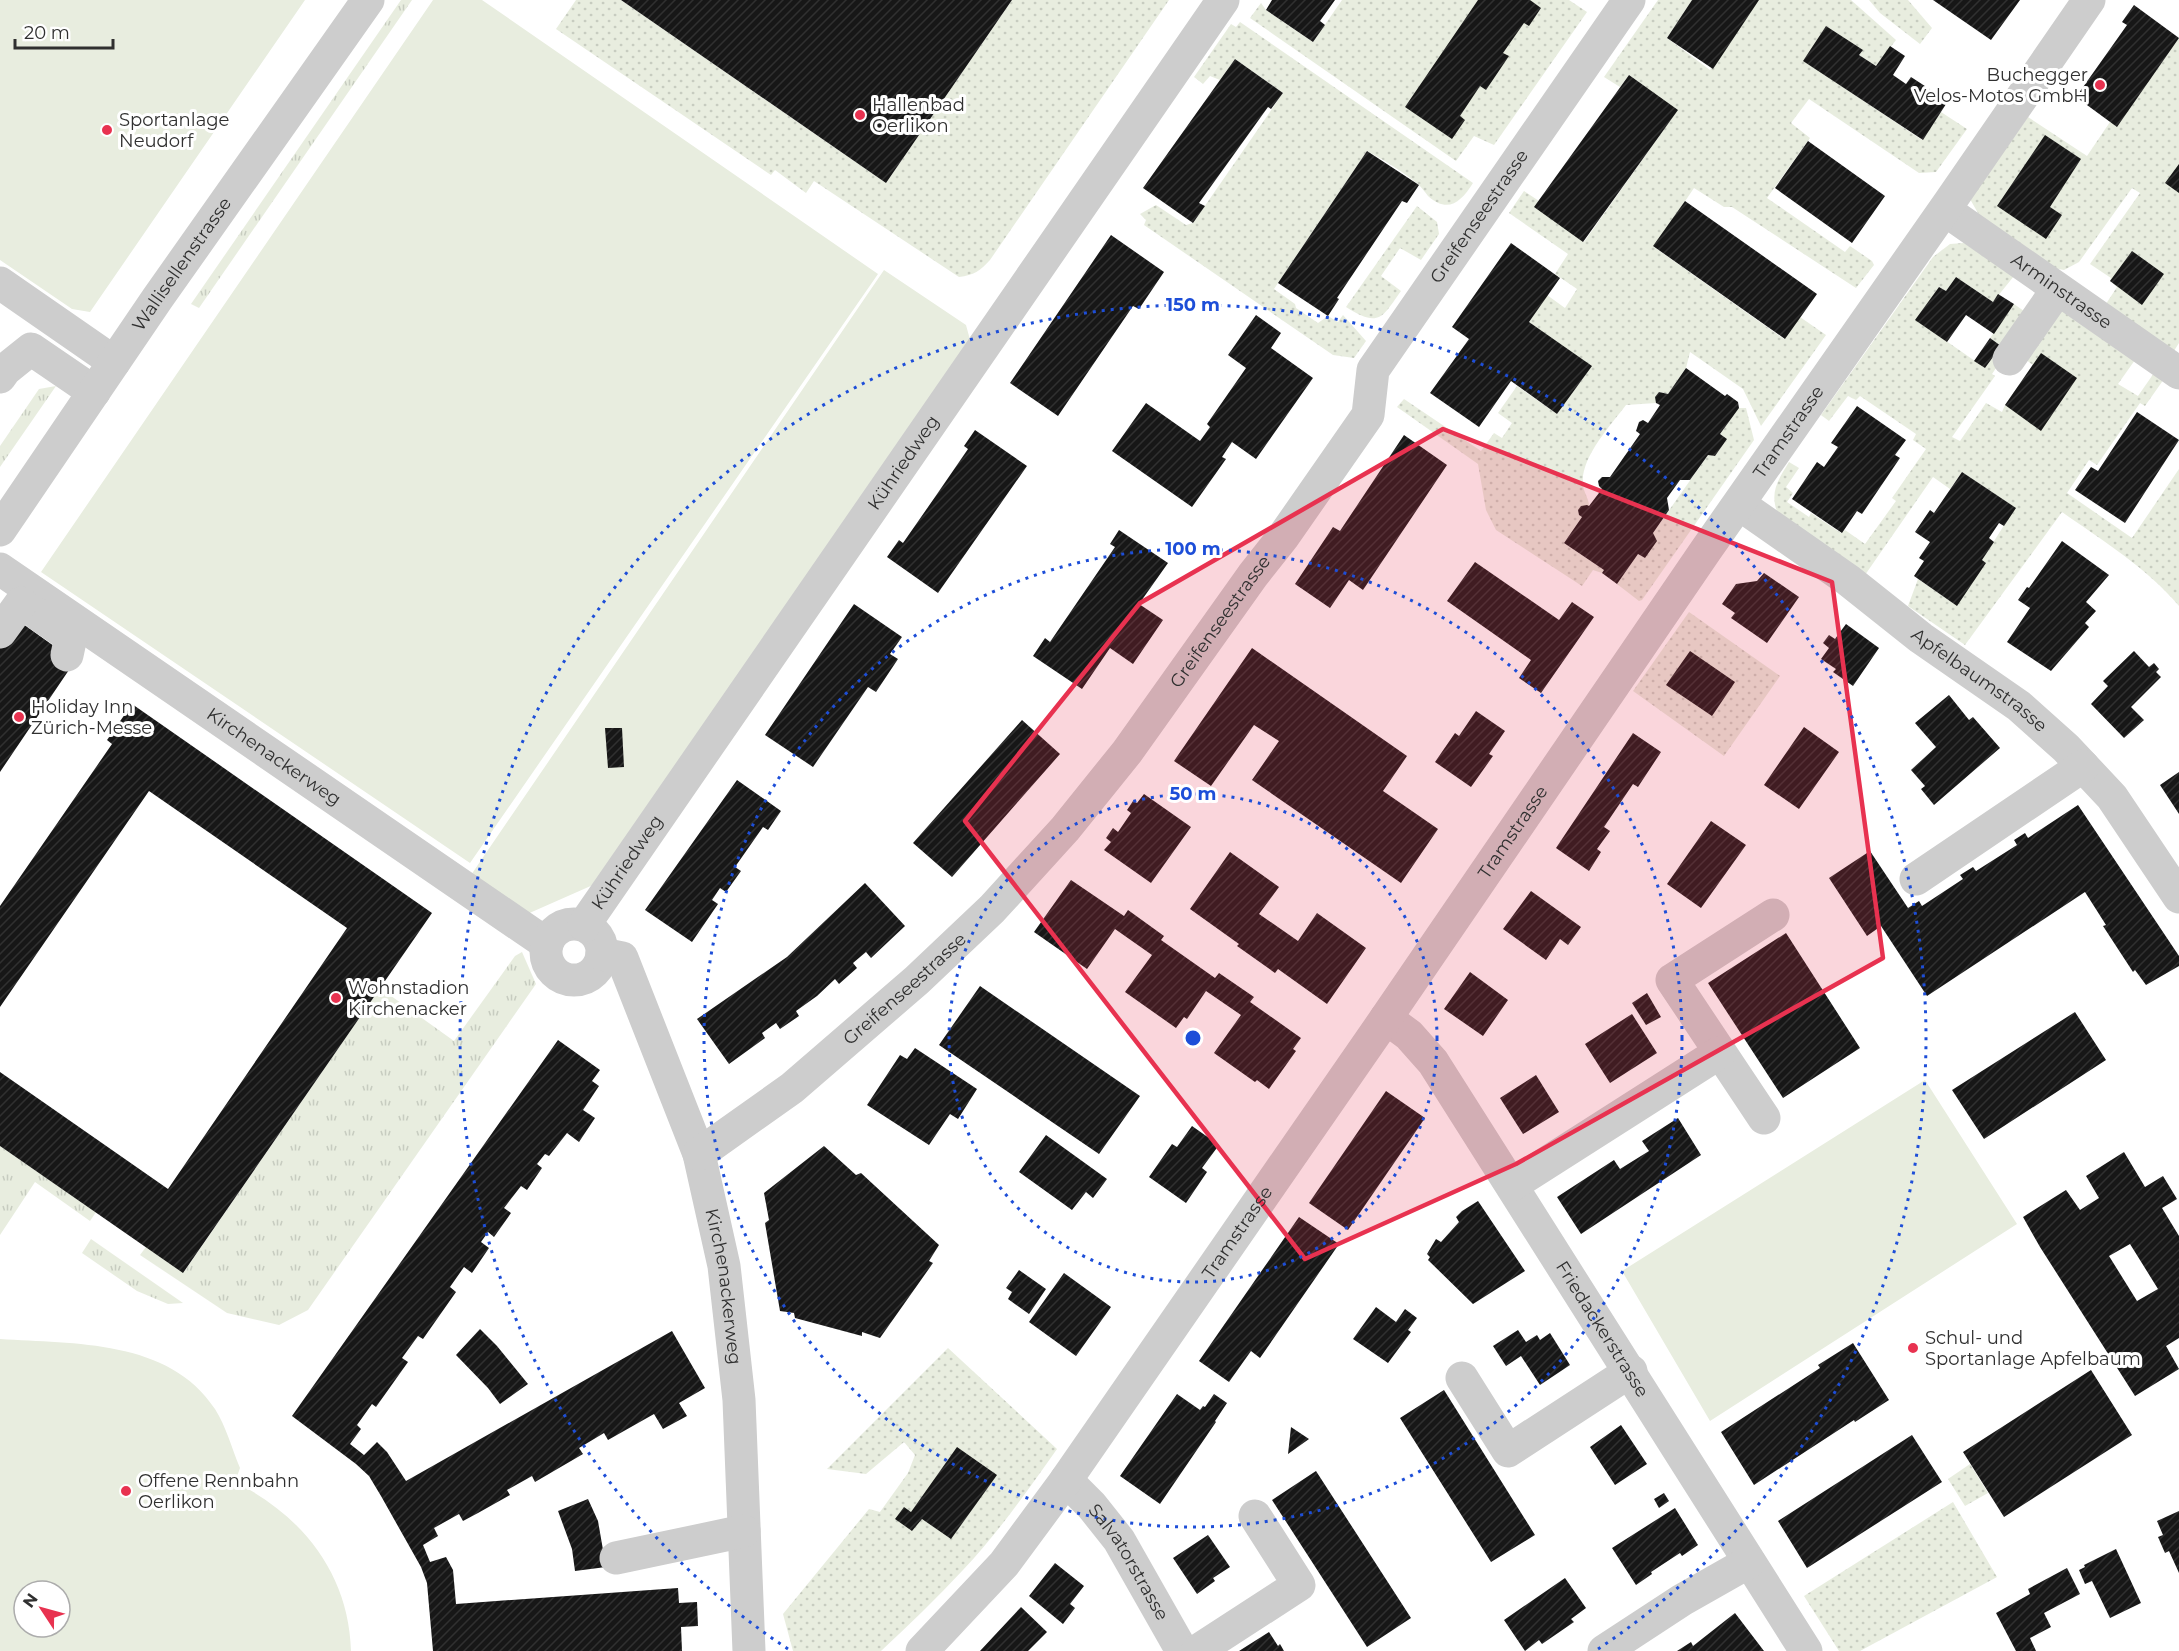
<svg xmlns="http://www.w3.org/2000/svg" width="2179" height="1651" viewBox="0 0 2179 1651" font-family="Montserrat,sans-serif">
	<defs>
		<pattern id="grass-tufts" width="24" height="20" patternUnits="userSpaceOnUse" patternTransform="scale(1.5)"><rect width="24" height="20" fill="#e8eddf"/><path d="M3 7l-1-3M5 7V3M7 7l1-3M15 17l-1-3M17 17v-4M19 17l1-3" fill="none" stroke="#c7ccc0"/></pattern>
		<pattern id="garden-dots" width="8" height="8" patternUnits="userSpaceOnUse" patternTransform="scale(1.5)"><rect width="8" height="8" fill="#e8eddf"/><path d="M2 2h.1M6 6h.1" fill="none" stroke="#c7ccc0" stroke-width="1.8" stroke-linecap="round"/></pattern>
		<pattern id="building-hatch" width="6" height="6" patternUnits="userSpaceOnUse" patternTransform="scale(1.5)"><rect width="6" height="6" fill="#171717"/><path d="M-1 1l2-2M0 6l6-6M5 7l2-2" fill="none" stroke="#303030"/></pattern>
	</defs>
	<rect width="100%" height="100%" fill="#fff"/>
	<path fill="url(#grass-tufts)" d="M401,0H412L199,308L191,304Z
		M56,386L0,467V446L39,389Z
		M522,952L536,984L308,1310L279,1325L227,1313L140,1255L146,1247L184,1272L380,988L454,1041L515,956Z
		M0,1146L96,1212L90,1221L35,1182L0,1235Z
		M91,1239L183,1303L168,1304L137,1291L82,1253Z"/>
	<path fill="#e8eddf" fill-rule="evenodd" d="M0,0H305L90,312L72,309L0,260Z
		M433,0H482L878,274L470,863L41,572Z
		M884,270L966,325L972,347L602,881L525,915L471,875Z
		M1925,1080L2017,1224L1710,1421L1622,1271Z
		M0,1339C74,1344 169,1339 215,1409C226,1426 232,1449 240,1468L235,1482C302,1515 349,1574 351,1651H0ZM24,1591H60V1627H24Z"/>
	<path fill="url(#garden-dots)" d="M576,0H621L886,183L1012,0H1169L990,260C980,271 974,275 959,277L814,181L806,193L775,170L771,175L556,29Z
		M1342,0H1569L1587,12L1494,145L1474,136L1456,161L1250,18L1261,3L1266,10L1313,42Z
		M1658,0H1692L1667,38L1710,70L1758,0H1851L1896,40L1876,66L1859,55L1862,50L1826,26L1804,61L1922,140L1941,112L1967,129L1936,172L1919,173L1809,99L1791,123L1810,138L1767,198L1845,252L1850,246L1872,261L1874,265L1856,288L1732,207H1724L1694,188L1654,247L1784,339L1800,317L1826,335L1761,426L1743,389L1690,352L1686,368L1668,394L1659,392L1656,403L1626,405C1611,425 1580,458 1583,484C1583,492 1589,498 1589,506L1587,505C1581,506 1578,508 1579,515L1582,517L1564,543L1604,570L1602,573L1593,570L1582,586L1496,530L1486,510L1478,464L1397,407L1404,399L1481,451L1494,433L1502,438L1512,423L1498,413L1517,386L1557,414L1591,367L1529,322L1547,295L1565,308L1577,289L1555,274L1568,254L1509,213L1524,191L1539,201L1535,207L1584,242L1677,111L1629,75L1620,87L1604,77Z
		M1869,0H1908L1932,28L1920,44L1880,13Z
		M1240,22L1473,183C1461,202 1448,214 1428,196C1425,192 1422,188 1419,185C1405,173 1382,159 1367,151L1274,289L1295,304L1296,308L1318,323L1328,316L1338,322L1343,315L1366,341L1354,358L1333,355L1144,225L1146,220L1140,214L1156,205L1186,225L1193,223L1283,93L1235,59L1220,80L1210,76L1203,84L1194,77L1231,24L1236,27Z
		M2179,38V343L2172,354L2104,307L2117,287L2110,281L2111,278L2090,264L2140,193L2132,188L2079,262L2064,270L2047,267L1983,222L1970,199L2028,117L2087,156L2110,122L2117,126Z
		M1417,206L1437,222L1439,234L1421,260L1400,248L1381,276L1401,291C1382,318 1379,328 1346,307Z
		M1964,243L2014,276L1993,302L1956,277L1946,291L1939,287L1916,320L1985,368L2001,346L1990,338L2014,304L2031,316L1992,374L1995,376L1952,437L1960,441L1986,403L2002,412L2005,405L2033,365L2018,354L2053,304L2135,360L2118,384L2138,396L2154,373L2164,379L2145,406L2140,403L2097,465L2089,460L2067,493L2132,538L2179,469V606C2146,567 2103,541 2062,512L1965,645L1908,606L1918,579L1956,605L1986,563L1982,560L2015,508L1962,472L1950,489L1933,477L1865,575L1778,514C1769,493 1778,480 1789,462L1799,468L1786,487L1793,493L1787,502L1809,517L1811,513L1841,533L1845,530L1865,544L1896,501L1892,498L1926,449L1913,440L1916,434L1860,396L1856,400L1848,396L1829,421L1821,415L1933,257L1950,244Z
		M1739,408H1746L1754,440L1642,600L1639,601L1617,584L1638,554L1645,558L1653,533L1708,455L1715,456L1727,439L1720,434Z
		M1689,612L1780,676L1724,756L1633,691Z
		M948,1348L1057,1449C1028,1490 998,1533 963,1570C937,1598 909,1625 881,1651H793L783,1614L869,1509L880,1512L908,1473L915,1455L904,1442L866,1474L827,1469Z
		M1970,1464L1988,1493L1965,1506L1948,1479Z
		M1953,1502L1997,1577L1860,1651H1839L1804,1596Z"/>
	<path fill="url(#building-hatch)" fill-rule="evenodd" d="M621,0H1012L886,183Z
		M1272,0H1335L1320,21L1325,25L1313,42L1266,10Z
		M1478,0H1530L1541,8L1529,26L1524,23L1503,53L1509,56L1486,90L1480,86L1460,116L1465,120L1452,139L1405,107Z
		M1692,0H1759L1713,69L1667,38Z
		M1933,0H2020L1991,40Z
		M2134,5L2179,38L2117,127L2076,97L2127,25L2122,22Z
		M1826,26L1863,50L1859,55L1876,66L1890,46L1905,56L1893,75L1906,84L1911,77L1948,101L1923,140L1803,61Z
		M1235,59L1283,93L1271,109L1268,107L1199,203L1205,206L1193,223L1143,188Z
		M1629,75L1678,110L1583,242L1534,207Z
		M2045,135L2081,159L2050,207L2062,215L2046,239L1997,206Z
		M1808,141L1885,196L1852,243L1775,188Z
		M1367,151L1419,185L1407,203L1402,201L1337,298L1339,299L1328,316L1278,283Z
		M2179,164V193L2165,183Z
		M1685,201L1817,294L1785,339L1653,246Z
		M1111,235L1164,272L1139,309L1133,306L1058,416L1010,383Z
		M1511,243L1560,278L1529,322L1592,366L1557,414L1511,381L1479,427L1430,393L1469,339L1452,327Z
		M2132,251L2164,274L2142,305L2110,281Z
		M1956,277L1993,302L1998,294L2014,304L1994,334L1966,315L1947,342L1915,320L1939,287L1946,291Z
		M1256,315L1281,333L1271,348L1313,378L1256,459L1232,442L1222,457L1226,459L1192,507L1112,451L1146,403L1200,441L1210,427L1207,424L1246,368L1228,355Z
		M1990,338L2001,346L1985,368L1974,361Z
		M2041,353L2077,378L2041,431L2005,405Z
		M1686,368L1725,396L1727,394L1738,402L1739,408L1720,434L1727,439L1715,456L1708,455L1690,480H1680L1667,498L1669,510L1653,533L1657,541L1645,558L1638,554L1617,584L1602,573L1604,570L1564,543L1582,517L1579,515L1578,510L1581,506L1587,505L1589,506L1602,489L1599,486L1598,481L1602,477H1610L1640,434L1636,431L1639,422L1643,420L1648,423L1660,405L1656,403L1655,397L1659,392L1668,394Z
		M1857,406L1906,440L1895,455L1900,458L1862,514L1857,511L1842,533L1792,499L1817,462L1824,467L1838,447L1831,443Z
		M2137,412L2179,440L2125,523L2075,490L2091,467L2098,471Z
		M975,430L1027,466L938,593L887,557L899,540L903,543L935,497L968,449L964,446Z
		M1404,435L1447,465L1363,590L1349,580L1330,608L1295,584L1333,527L1340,531Z
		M1962,472L2016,508L2004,526L1999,523L1989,538L1994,542L1982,560L1986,563L1957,606L1914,576L1924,561L1919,558L1930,542L1915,532L1930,510L1934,513Z
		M1119,530L1168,563L1139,604L1163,620L1133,664L1110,648L1082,689L1033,656L1045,638L1050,642L1115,547L1110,544Z
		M2062,541L2109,575L2086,602L2096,611L2085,623L2089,627L2051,671L2007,642L2030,608L2018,600L2027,587L2029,588Z
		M1475,562L1559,620L1572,602L1594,617L1541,693L1519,678L1531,660L1447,601Z
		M1764,573L1799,597L1767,643L1731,618L1735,613L1722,604L1736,584L1757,581Z
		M854,604L902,637L890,654L898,659L876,692L868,687L813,767L765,735Z
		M16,619L75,661L0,772V642Z
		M1846,624L1879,648L1853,686L1833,672L1836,669L1821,659L1829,648L1823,643L1829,635L1835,639Z
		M1252,648L1407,756L1383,791L1438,829L1401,883L1252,780L1279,741L1254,725L1211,786L1174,761Z
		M1690,651L1735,682L1712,716L1666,685Z
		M2134,651L2149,667L2154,663L2159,669L2156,672L2161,677L2131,707L2144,720L2124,738L2091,704L2108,686L2103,681Z
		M1949,695L1969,720L1973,717L2000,748L1934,805L1921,789L1925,786L1911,770L1936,747L1915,723Z
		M132,704L432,913L183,1273L0,1146V1072L168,1189L347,928L149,791L0,1007V906L112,744L107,740Z
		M1476,711L1505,731L1489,754L1493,756L1471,787L1435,762L1455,733L1459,736Z
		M1022,720L1060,754L952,877L913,843Z
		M1804,727L1839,752L1799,809L1764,785Z
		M605,728H622L624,767L608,768Z
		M1633,733L1661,752L1638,787L1633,784L1604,827L1610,831L1597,849L1601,852L1589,871L1556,848Z
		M2179,772V814L2160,785Z
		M737,780L781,811L768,830L763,827L735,867L741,871L726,892L720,888L712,900L718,904L692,942L645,910Z
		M1144,794L1191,827L1151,883L1104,850L1111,842L1106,838L1113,828L1118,832L1131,813L1127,810L1133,801L1137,803Z
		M2078,805L2179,956V966L2146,985L2135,970L2133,972L2103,926L2106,925L2085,892L1927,996L1881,926L1867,936L1829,878L1870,851L1908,908L1919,901L1922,906L1963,879L1960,875L1973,867L1976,871L2017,845L2014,840L2025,833L2028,838Z
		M1711,821L1746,845L1701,908L1667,884Z
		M1230,852L1279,887L1259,914L1298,941L1317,913L1366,948L1327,1004L1278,969L1275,973L1237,946L1239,944L1190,909Z
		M1071,880L1124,916L1128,910L1164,936L1161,940L1215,978L1219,973L1254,997L1250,1002L1301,1038L1293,1049L1296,1051L1269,1089L1257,1080L1255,1082L1214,1053L1241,1015L1206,991L1187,1019L1184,1017L1176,1028L1125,992L1152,955L1115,929L1087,969L1034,932Z
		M865,883L905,926L871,958L866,952L853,963L857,968L839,984L835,979L817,996L796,1011L799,1016L780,1029L776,1023L762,1033L765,1038L729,1064L697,1019L787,957Z
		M1531,891L1581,927L1568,945L1560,939L1546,960L1503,929Z
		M1786,933L1860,1048L1783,1098L1708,983Z
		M1470,972L1508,1000L1483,1036L1444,1009Z
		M980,986L1140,1096L1099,1154L939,1045Z
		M1647,993L1661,1017L1646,1025L1632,1003Z
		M2075,1012L2106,1060L1984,1139L1952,1090Z
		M1632,1014L1657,1053L1610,1083L1585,1044Z
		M558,1040L600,1070L592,1081L599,1086L583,1110L595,1118L579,1142L567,1133L549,1156L545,1154L537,1164L542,1168L527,1190L521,1186L504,1208L511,1213L494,1237L488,1232L481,1242L489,1248L472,1273L464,1267L450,1287L456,1292L423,1339L418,1336L402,1358L408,1362L376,1407L372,1404L357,1425L361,1429L350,1444L364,1455L377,1442L387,1452L406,1481L672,1331L705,1388L679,1403L687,1416L663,1429L654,1414L608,1440L604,1433L579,1448L583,1454L535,1482L532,1476L507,1490L510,1495L478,1513L463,1521L459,1514L434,1528L438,1536L423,1545L430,1562L446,1557L453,1570L456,1604L678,1588L679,1603L697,1602L698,1626L681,1627L682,1651H433L427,1583L421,1567L381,1496L369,1476L356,1464L292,1416Z
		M915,1048L977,1089L958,1119L950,1114L929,1145L867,1105L900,1055L907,1059Z
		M1536,1075L1559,1112L1523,1134L1500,1098Z
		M1386,1091L1425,1118L1348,1230L1309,1203Z
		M1678,1118L1701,1155L1581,1234L1557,1197L1614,1160L1620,1169L1649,1151L1642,1141Z
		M1192,1126L1219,1145L1202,1168L1207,1172L1186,1203L1149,1177L1172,1144L1177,1147Z
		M1046,1135L1107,1179L1093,1198L1086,1192L1072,1210L1019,1172Z
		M824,1146L856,1175L861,1173L939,1245L929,1261L933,1263L880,1338L862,1332V1336L795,1318L794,1313L780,1311L765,1223L769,1220L764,1193Z
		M2124,1152L2145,1187L2163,1176L2177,1199L2162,1208L2179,1236V1338L2166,1346L2179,1369L2135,1396L2040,1247L2023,1217L2066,1190L2080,1210L2099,1198L2086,1176ZM2130,1244L2158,1289L2137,1301L2109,1256Z
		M1478,1201L1525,1271L1473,1304L1428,1260L1430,1257L1427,1254L1436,1239L1441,1242L1459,1222L1456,1217L1462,1211Z
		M1299,1217L1339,1244L1260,1358L1251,1351L1229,1382L1199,1361Z
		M1019,1270L1046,1289L1029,1314L1008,1299L1012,1292L1006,1288Z
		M1064,1273L1111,1307L1076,1356L1029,1322Z
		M1376,1307L1396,1322L1405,1309L1417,1318L1408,1330L1411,1332L1388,1363L1353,1339Z
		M480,1329L497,1346L528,1384L500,1404L488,1388L456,1355Z
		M1518,1330L1526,1342L1537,1335L1540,1340L1550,1333L1570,1365L1540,1385L1521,1356L1506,1366L1493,1346Z
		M1853,1343L1889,1400L1855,1422L1854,1420L1754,1485L1721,1432L1820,1368L1818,1365Z
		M2091,1370L2132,1435L2004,1517L1963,1452Z
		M1444,1390L1535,1535L1491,1562L1400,1418Z
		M1177,1394L1200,1410L1203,1406L1205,1407L1214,1394L1227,1403L1215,1421L1216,1422L1160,1504L1120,1476Z
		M1621,1425L1647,1464L1615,1485L1590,1447Z
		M1291,1427L1309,1439L1288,1454Z
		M1912,1435L1942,1482L1807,1568L1778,1521Z
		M957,1447L997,1475L951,1539L922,1519L912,1531L895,1519L904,1507L911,1512Z
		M1316,1471L1411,1618L1367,1647L1272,1500Z
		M1664,1493L1669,1501L1659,1508L1654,1499Z
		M588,1499L598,1521L606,1567L575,1571L572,1549L558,1511Z
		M1675,1508L1698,1545L1682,1556L1680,1553L1651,1572L1652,1574L1636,1585L1612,1548Z
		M2179,1511V1573L2169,1551L2165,1553L2158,1537L2163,1535L2157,1521Z
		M1208,1535L1230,1567L1213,1578L1215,1581L1197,1594L1173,1558Z
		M2116,1549L2141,1603L2110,1618L2092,1581L2085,1584L2079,1570L2085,1567L2084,1565Z
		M1055,1563L1084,1586L1070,1604L1075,1608L1063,1624L1029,1596Z
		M2067,1568L2080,1594L2044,1613L2051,1627L2030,1638L2036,1651H2016L1996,1613L2030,1594L2028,1589Z
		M1565,1578L1586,1608L1571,1619L1574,1622L1542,1644L1539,1640L1525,1651L1504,1620Z
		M1021,1607L1047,1632L1028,1651H980Z
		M1735,1613L1764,1651H1677L1691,1642L1693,1646Z
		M1269,1632L1278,1646L1280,1644L1284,1651H1239Z"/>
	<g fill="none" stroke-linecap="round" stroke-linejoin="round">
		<g stroke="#cdcdcd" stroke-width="33">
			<path id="s1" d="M1945,210L2179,373"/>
			<path d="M0,283L114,362"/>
			<path d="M2009,359L2057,290"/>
			<path d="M0,377L5,370L31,349L94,392"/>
			<path id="s2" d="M1739,504L1848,580L1921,638L2019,706L2066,748L2112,797L2179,897"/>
			<path id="s3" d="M0,530L157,299L368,0"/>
			<path id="s4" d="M0,569L547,944"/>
			<path d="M39,615L65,633L70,641L67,655"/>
			<path d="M0,632L21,603"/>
			<path d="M1916,879L2083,766"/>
			<circle cx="574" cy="952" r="28"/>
			<path id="s5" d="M584,925L1223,0"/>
			<path id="s6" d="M602,954L622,958L699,1154L724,1266L739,1400L749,1651"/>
			<path id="s7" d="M1386,1018L1409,1035L1433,1062L1806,1651"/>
			<path d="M1764,1118L1672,980L1773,915"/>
			<path id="s8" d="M699,1154L792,1088L917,980L992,909L1065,829L1127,752L1253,575L1283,537L1368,415L1373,370L1629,0"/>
			<path d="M1512,1185L1719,1053"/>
			<path d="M1462,1378L1508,1451L1631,1371"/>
			<path id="s9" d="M1066,1480L1092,1506L1119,1540L1182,1651"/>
			<path d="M616,1558L744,1531"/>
			<path id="s10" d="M922,1651L1004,1564L1066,1480L1386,1018L1706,550L1949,203L2089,0"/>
			<path d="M1197,1651L1299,1585L1255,1516"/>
			<path d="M1604,1651L1682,1600L1749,1562"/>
		</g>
	</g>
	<path fill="#e83250" fill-opacity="0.2" stroke="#e83250" stroke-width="4.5" stroke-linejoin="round" d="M1443,429L1832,582L1883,958L1516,1164L1305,1259L965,821L1140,603Z"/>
	<g fill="none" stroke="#1d4ed8" stroke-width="3" stroke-dasharray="3 6">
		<circle cx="1193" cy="1038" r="244"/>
		<circle cx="1193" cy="1038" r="489"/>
		<path d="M788 1649A733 733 0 1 1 1598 1649"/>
	</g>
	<g fill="#e83250" stroke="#fff" stroke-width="2">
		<circle cx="2100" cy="85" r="6"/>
		<circle cx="860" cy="115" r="6"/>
		<circle cx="107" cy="130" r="6"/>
		<circle cx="19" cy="717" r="6"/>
		<circle cx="336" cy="998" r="6"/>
		<circle cx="1913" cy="1348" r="6"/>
		<circle cx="126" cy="1491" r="6"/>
	</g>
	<g text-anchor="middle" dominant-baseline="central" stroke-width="6" stroke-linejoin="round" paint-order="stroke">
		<g font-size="18" fill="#303030" stroke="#fff" text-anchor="start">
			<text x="2088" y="75" text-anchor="end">Buchegger<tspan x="2088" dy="21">Velos-Motos GmbH</tspan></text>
			<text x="872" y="105">Hallenbad<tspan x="872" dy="21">Oerlikon</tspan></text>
			<text x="119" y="120">Sportanlage<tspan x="119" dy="21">Neudorf</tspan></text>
			<text x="31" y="707">Holiday Inn<tspan x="31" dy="21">Zürich-Messe</tspan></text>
			<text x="348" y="988">Wohnstadion<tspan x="348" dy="21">Kirchenacker</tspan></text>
			<text x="1925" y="1338">Schul- und<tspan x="1925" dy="21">Sportanlage Apfelbaum</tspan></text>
			<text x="138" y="1481">Offene Rennbahn<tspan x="138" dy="21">Oerlikon</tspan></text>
		</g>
		<g font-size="18" fill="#303030" stroke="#fff">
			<text stroke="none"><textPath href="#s8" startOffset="1236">Greifenseestrasse</textPath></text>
			<text stroke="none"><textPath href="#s3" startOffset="322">Wallisellenstrasse</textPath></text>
			<text stroke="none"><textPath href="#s1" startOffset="142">Arminstrasse</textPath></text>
			<text stroke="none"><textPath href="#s10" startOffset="1497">Tramstrasse</textPath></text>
			<text stroke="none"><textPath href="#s5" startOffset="562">Kühriedweg</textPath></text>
			<text stroke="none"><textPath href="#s8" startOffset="750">Greifenseestrasse</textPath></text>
			<text stroke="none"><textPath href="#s2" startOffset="298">Apfelbaumstrasse</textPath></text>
			<text stroke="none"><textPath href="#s4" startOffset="332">Kirchenackerweg</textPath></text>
			<text stroke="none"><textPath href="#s10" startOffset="1011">Tramstrasse</textPath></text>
			<text stroke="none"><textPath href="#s5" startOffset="76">Kühriedweg</textPath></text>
			<text stroke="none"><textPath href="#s8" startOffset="264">Greifenseestrasse</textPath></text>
			<text stroke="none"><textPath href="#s10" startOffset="525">Tramstrasse</textPath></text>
			<text stroke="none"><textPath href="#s6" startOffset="366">Kirchenackerweg</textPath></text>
			<text stroke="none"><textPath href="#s7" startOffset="381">Friedackerstrasse</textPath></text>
			<text stroke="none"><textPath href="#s9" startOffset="104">Salvatorstrasse</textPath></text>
		</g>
	</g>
	<circle cx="1193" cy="1038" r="9" fill="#1d4ed8" stroke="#fff" stroke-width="3"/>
	<g font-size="18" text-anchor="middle" font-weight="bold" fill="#1d4ed8" stroke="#fff" stroke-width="6" stroke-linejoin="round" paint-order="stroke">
		<text x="1193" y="311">150 m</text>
		<text x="1193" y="555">100 m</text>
		<text x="1193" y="800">50 m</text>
	</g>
	<g transform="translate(42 1609) rotate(306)"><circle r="28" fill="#ffffff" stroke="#acacac" stroke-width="1.5"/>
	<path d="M0-4.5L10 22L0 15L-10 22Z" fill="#e83250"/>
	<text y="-9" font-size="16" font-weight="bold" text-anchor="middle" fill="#303030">N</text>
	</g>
	<path d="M15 39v9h98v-9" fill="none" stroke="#303030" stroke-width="3"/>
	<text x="24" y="39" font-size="18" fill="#303030" stroke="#ffffff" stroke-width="4.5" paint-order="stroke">20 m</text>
</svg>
